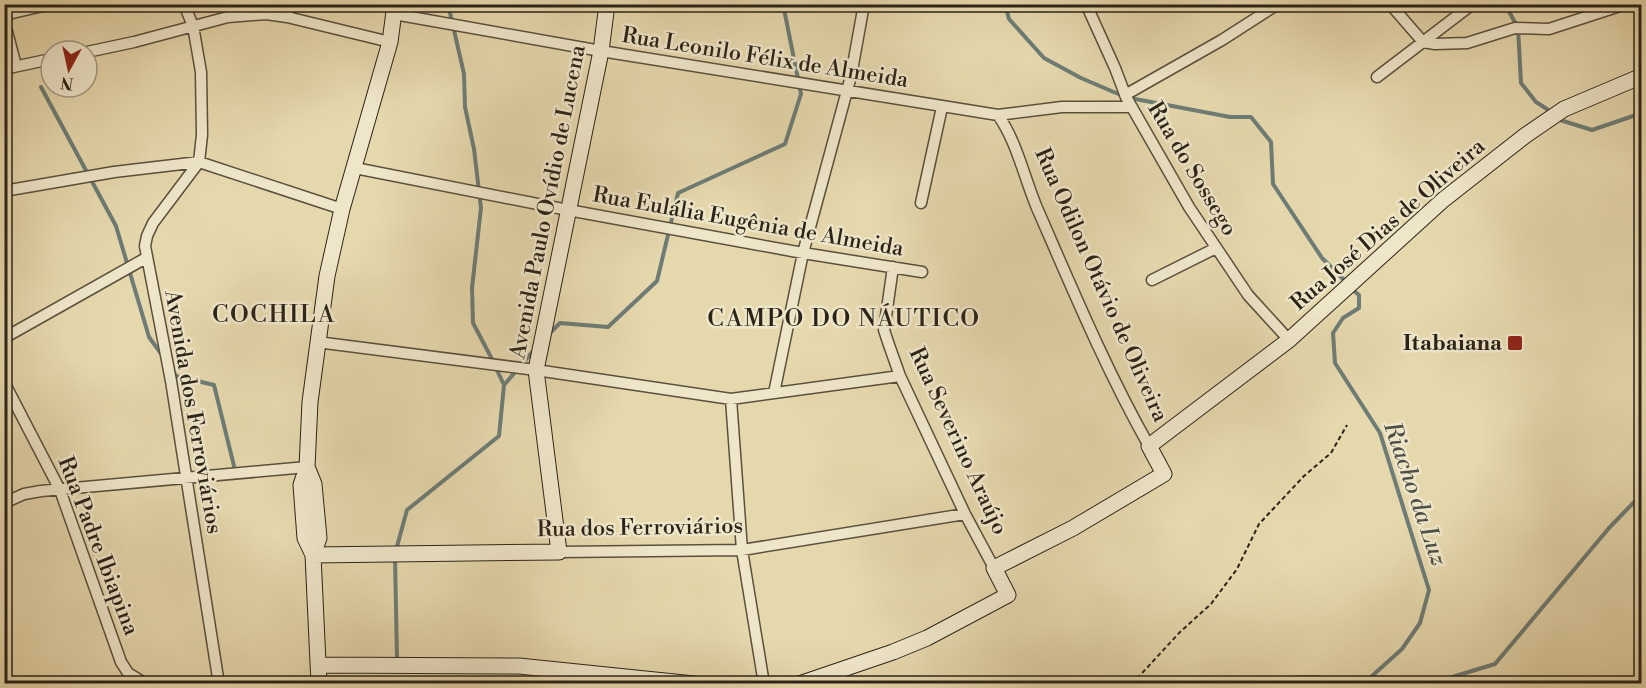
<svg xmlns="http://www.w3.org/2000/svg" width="1646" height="688" viewBox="0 0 1646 688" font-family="'Libre Bodoni',serif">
	<rect width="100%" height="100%" fill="#e6d8ad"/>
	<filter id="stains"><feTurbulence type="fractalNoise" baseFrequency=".00333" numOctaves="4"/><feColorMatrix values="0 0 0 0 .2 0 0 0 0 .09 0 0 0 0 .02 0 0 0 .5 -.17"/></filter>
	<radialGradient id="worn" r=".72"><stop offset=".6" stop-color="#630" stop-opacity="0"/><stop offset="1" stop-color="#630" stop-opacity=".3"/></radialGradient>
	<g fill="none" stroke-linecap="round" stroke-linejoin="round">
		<path stroke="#6d7c76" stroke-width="4" d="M448,4L464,74L465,107L474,149L481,208L472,288L473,323L493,361
			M1005,4L1009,19L1044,58L1081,78L1123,96
			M1505,4L1518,28L1521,83L1536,102L1547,109
			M41,87L116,226L149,337L162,355
			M1130,98L1230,117H1251L1271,142L1273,184L1322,258L1346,282
			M1560,120L1592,130L1642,113
			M1353,290L1359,295V308L1343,318L1333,333L1335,363L1380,433L1429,590L1420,623L1402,649L1363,684
			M550,333L560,323L608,327L657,281L678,193L785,144L801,94L783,4
			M173,371L176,376L214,385L234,466
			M504,385L534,350
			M396,550L407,510L499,436L504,385L496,368
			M395,558L397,658
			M1371,678L1421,684
			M1429,684L1495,664L1609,528L1640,496"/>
		<g stroke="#5a503d" stroke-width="13">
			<path id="street" d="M184,4L193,26L201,72L202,135L199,162L153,223L147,236L145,246L171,381L219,684
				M1086,4L1115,68L1126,97L1189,207L1248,295L1289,340
				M1390,4L1423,42L1435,44L1467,43L1515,28L1549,29L1626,4
				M394,14L601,51L998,115L1062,107H1132
				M4,15L51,4
				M287,17L289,4
				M4,20L16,66
				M87,52L134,42L228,17L266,14L287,17L390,42
				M4,69L51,59
				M1377,77L1470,6
				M1125,95L1222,40L1278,4
				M998,115C1017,142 1024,177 1037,208C1072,288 1106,370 1149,446
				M355,168L568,210L803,253L922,272
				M4,191L114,172L199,162L342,209
				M921,203L942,107
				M893,267L884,330L889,345L900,376L965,514L994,568
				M1152,280L1216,248
				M4,338L146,258
				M317,342L536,370L731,399L900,376
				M4,382L60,490L121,662L128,673L146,684
				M774,393L803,253L851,76L864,4
				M731,399L742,550L764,684
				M4,503L24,494L41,491L307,467
				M559,552L742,550L965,514
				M244,684H283"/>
		</g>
		<g stroke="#2b2318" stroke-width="17">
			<path id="secondary" d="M307,467L301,485L305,538L313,555
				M313,555L559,552L536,370L601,51L607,4
				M319,665L519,666L694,684
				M319,684L313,555L319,538L314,484L307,467L310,402L327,276L342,209L390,42L395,4
				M799,684L893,652L927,638L1008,595L994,568L1073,528L1164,474L1149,446L1289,340L1443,200L1526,135L1564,109L1642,76
				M1298,684H1317"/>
		</g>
		<path stroke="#2b2318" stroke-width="2" stroke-dasharray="4.5 3" stroke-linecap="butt" d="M1132,684L1180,632L1211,604L1237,569L1259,524L1304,476L1331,453L1347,425"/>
		<use href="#street" stroke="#efe6ca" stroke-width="10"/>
		<use href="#secondary" stroke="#efe6ca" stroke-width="15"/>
	</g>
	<rect fill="#8f2418" stroke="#efe6ca" stroke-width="2" x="1507" y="335" width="16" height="16" rx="3"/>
	<g text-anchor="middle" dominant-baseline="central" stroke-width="5" stroke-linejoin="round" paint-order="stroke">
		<g font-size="22" fill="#2b2318" stroke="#efe6ca">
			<text transform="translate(765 58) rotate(9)">Rua Leonilo Félix de Almeida</text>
			<text transform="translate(1192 169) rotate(59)">Rua do Sossego</text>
			<text transform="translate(548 202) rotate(-79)">Avenida Paulo Ovídio de Lucena</text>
			<text transform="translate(748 222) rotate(10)">Rua Eulália Eugênia de Almeida</text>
			<text transform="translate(1388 225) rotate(-41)">Rua José Dias de Oliveira</text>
			<text transform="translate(1101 285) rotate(66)">Rua Odilon Otávio de Oliveira</text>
			<text transform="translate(193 412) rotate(80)">Avenida dos Ferroviários</text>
			<text transform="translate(958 441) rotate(65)">Rua Severino Araújo</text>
			<text transform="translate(640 528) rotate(-1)">Rua dos Ferroviários</text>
			<text transform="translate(98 546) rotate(69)">Rua Padre Ibiapina</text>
		</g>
		<g font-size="22" font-weight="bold" fill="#2b2318" stroke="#efe6ca" text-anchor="end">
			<text x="1502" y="343">Itabaiana</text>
		</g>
		<g font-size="24" letter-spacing="1.5" fill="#2b2318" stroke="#efe6ca">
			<text x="274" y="315">COCHILA</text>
			<text x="844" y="319">CAMPO DO NÁUTICO</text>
		</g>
		<g font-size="24" font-style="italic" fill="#4c5047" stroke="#efe6ca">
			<text transform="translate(1415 494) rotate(71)">Riacho da Luz</text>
		</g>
	</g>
	<rect width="1646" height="688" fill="none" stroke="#e6d8ad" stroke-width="24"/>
	<rect x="6" y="6" width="1634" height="676" fill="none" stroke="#2b2318" stroke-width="3"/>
	<rect x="12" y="12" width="1622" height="664" fill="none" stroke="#2b2318" stroke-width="1.5"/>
	<g transform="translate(69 69) rotate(188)"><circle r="28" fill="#efe6ca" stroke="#a19883" stroke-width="1.5"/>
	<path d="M0-4.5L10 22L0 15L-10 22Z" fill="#8f2418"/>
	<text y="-9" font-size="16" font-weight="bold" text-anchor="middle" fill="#2b2318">N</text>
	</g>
	<rect width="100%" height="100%" filter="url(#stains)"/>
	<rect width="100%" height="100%" fill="url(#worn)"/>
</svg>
